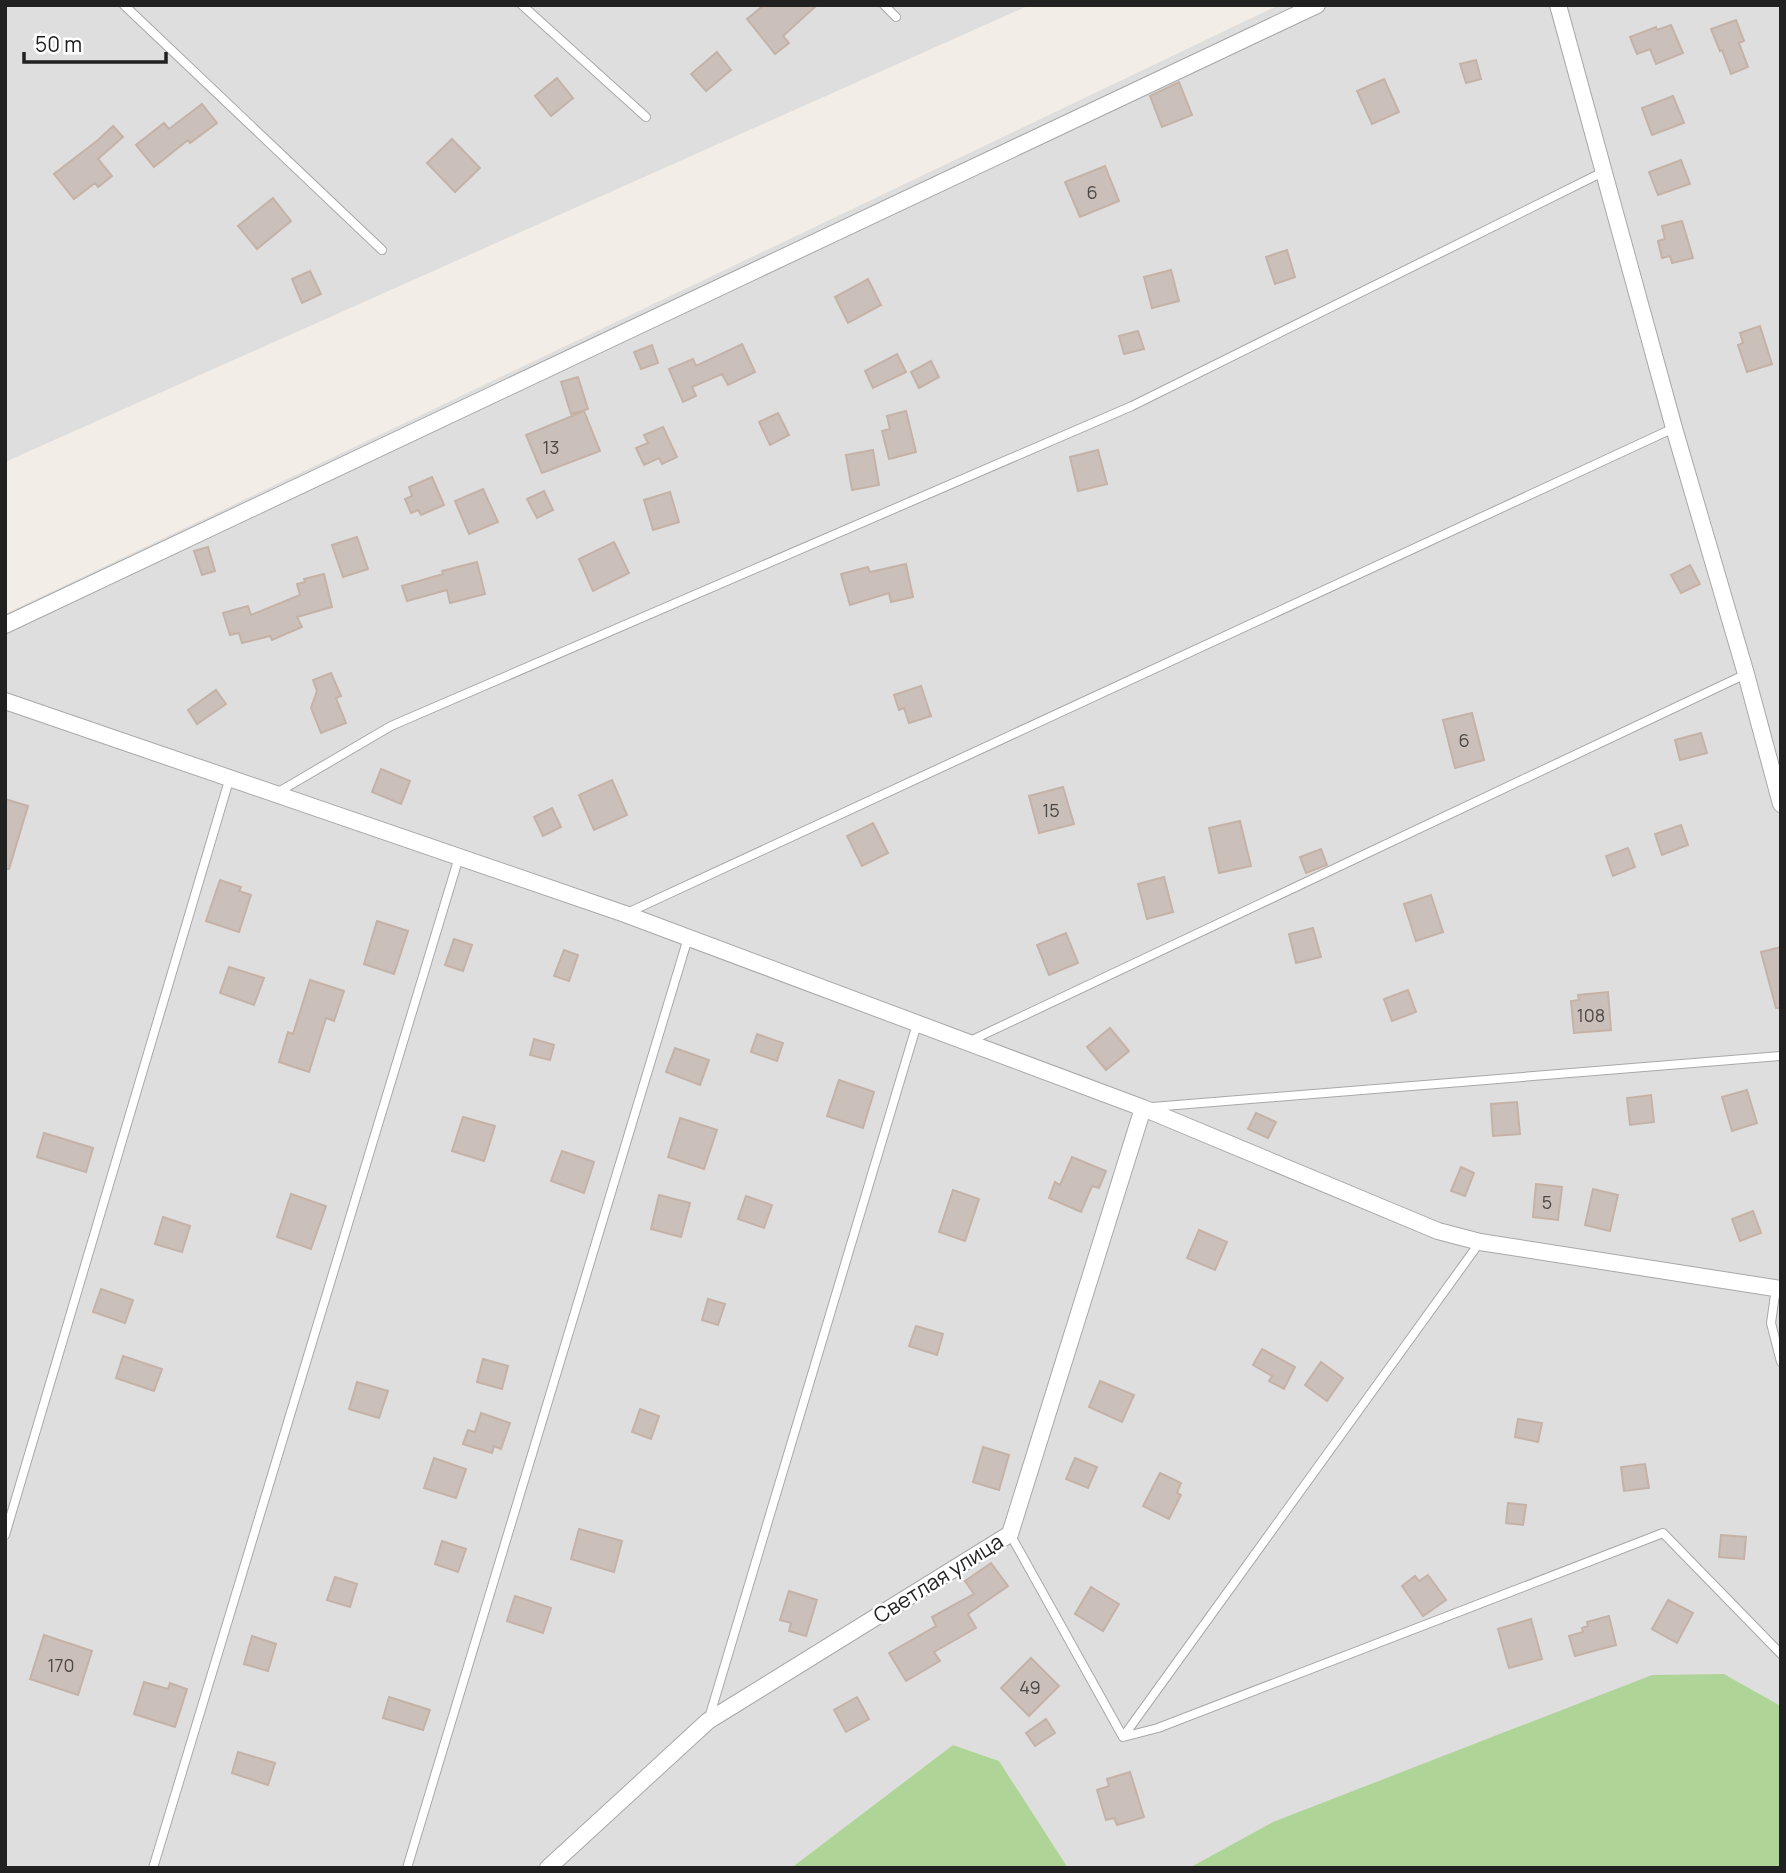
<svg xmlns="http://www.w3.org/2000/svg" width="1786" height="1873" viewBox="0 0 1786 1873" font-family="Manrope,sans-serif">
	<rect width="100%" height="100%" fill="#f2ede6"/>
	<path fill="#dfdede" d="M5,5H1030L5,462Z
		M1279,5H1781V1706L1724,1674L1273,1822L1189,1868H1068L999,1761L953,1745L791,1868H5V614Z"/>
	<path fill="#afd498" d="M1724,1674L1781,1706V1868H1189L1273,1822L1652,1675Z
		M953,1745L999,1761L1068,1868H791Z"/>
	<path fill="#cabfb9" stroke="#c5b2a7" stroke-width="2" d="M764,5H817L783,36L789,43L775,54L747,19Z
		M1736,20L1744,41L1739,43L1748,67L1731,74L1722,50L1720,51L1711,29Z
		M1671,25L1683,53L1656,64L1650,49L1637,54L1630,37L1656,27L1657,30Z
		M717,52L731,70L706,91L691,74Z
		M1476,60L1481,79L1466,83L1460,64Z
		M557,78L573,98L551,116L535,96Z
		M1384,79L1399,112L1372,124L1357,91Z
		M1179,82L1192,115L1162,127L1150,96Z
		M1673,96L1684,123L1652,135L1642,108Z
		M202,104L217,123L190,143L188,140L154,167L136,145L164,123L169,129Z
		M113,126L123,137L98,159L112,176L98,187L95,183L74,199L54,174L98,140Z
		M452,139L480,168L455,192L427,163Z
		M1681,160L1690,184L1658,195L1649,172Z
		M1105,166L1119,201L1080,217L1065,182Z
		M273,198L291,221L257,249L238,226Z
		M1682,221L1693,258L1672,263L1670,256L1662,258L1658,241L1665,239L1662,226Z
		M1287,250L1295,277L1275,284L1266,257Z
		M1171,270L1179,301L1152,308L1144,277Z
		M310,271L321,294L302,303L292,279Z
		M868,279L881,305L848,323L835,297Z
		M1760,326L1772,364L1747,372L1738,345L1743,343L1740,333Z
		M1138,331L1144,349L1124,354L1119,336Z
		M742,344L755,372L728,385L722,374L692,387L696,396L683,402L669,369L693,359L696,366Z
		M652,345L658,363L641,369L634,352Z
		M897,354L906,372L873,388L865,371Z
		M931,361L939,377L919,388L911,372Z
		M578,377L588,409L571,414L561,382Z
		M584,411L600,451L542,473L526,435Z
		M906,411L916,452L889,459L882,431L890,429L887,416Z
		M778,413L789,435L770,445L759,422Z
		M663,427L677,457L662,464L659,458L644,465L636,448L648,443L644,435Z
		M873,450L879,485L852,490L846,455Z
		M1098,450L1107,484L1078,491L1070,457Z
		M432,477L444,505L421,515L418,510L411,513L405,499L412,496L409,487Z
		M483,489L498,522L469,534L455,501Z
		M544,491L553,510L537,518L527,499Z
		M670,492L679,522L653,530L644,500Z
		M357,537L368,569L343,577L332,545Z
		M614,542L629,573L593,591L579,559Z
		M208,547L215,571L202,575L194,551Z
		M477,562L485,594L450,603L447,590L407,601L402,586L443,574L442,571Z
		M906,564L913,597L891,602L889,593L850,605L841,574L868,567L870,572Z
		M1690,565L1700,584L1681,593L1671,575Z
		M324,574L332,607L297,617L302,627L272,640L270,636L242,643L239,633L230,635L223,613L248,606L251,615L300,595L297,584L305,582L304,579Z
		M331,673L341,696L336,698L346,723L321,733L311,708L317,691L313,680Z
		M921,686L931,716L909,723L904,708L899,710L894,695Z
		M216,690L226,704L197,724L188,710Z
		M1472,713L1484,760L1455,768L1443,720Z
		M1701,733L1707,753L1680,760L1675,740Z
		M381,769L410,781L401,804L372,792Z
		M612,780L627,815L594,830L579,795Z
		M1063,787L1074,824L1039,833L1029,796Z
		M5,799L28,806L9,869H5Z
		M552,808L561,827L543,836L534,817Z
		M1240,821L1251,866L1219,873L1209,828Z
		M873,823L888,853L862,866L847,836Z
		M1681,825L1688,845L1662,855L1655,834Z
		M1628,848L1635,867L1613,876L1606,856Z
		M1321,849L1327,865L1306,873L1300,857Z
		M1164,877L1173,912L1147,919L1138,884Z
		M220,880L241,887L239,891L251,895L239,932L206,921Z
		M1431,895L1443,932L1416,941L1404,904Z
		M377,921L408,931L394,974L364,964Z
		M1313,928L1321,957L1296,963L1289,934Z
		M1066,933L1078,963L1049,975L1037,945Z
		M454,939L472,945L463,971L445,965Z
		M1781,947V1008H1776L1761,952Z
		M564,950L578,955L569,981L554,976Z
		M229,967L264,978L254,1005L220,993Z
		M310,980L344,991L334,1021L326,1018L309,1072L279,1062L288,1032L293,1034Z
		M1408,990L1416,1012L1392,1021L1384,999Z
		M1608,992L1611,1030L1574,1033L1571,1001L1579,1000L1578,995Z
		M1110,1028L1129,1051L1106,1070L1087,1047Z
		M757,1034L783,1043L777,1061L751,1052Z
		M534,1039L554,1045L550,1060L530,1055Z
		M675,1048L709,1060L700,1085L666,1072Z
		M839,1080L874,1092L863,1128L827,1116Z
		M1747,1090L1757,1123L1732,1131L1722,1097Z
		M1651,1095L1654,1122L1630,1125L1627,1098Z
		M1517,1102L1520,1134L1493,1136L1491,1104Z
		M1256,1113L1276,1122L1268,1138L1248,1129Z
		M463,1117L495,1126L484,1161L452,1151Z
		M680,1118L717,1130L704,1169L668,1157Z
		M44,1133L93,1148L86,1172L37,1157Z
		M562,1151L594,1162L584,1193L551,1181Z
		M1072,1157L1106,1171L1099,1188L1092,1186L1081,1212L1049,1198L1055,1182L1060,1185Z
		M1461,1167L1474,1173L1465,1196L1451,1191Z
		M1536,1184L1562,1187L1558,1220L1533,1217Z
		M1593,1189L1618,1195L1610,1231L1585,1225Z
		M953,1190L979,1199L965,1241L939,1232Z
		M291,1194L326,1206L311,1249L277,1237Z
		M659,1195L690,1203L681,1237L651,1229Z
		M746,1196L772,1205L764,1228L738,1219Z
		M1753,1211L1761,1233L1740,1241L1732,1219Z
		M163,1217L190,1226L182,1252L155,1244Z
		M1199,1230L1227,1242L1215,1270L1187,1258Z
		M101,1289L133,1300L125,1323L93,1312Z
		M708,1299L725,1304L718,1325L702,1320Z
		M916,1326L943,1334L937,1355L909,1346Z
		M1262,1349L1295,1367L1284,1389L1269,1381L1272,1376L1253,1365Z
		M123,1356L162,1369L154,1391L116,1378Z
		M483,1359L508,1366L502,1389L477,1382Z
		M1321,1362L1343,1378L1327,1401L1305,1385Z
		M1100,1381L1134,1395L1122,1422L1089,1407Z
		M357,1382L388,1391L379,1418L349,1409Z
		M640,1409L659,1416L651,1439L632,1432Z
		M481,1413L510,1423L501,1449L494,1446L492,1453L463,1444L468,1430L475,1432Z
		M1518,1419L1542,1423L1538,1442L1515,1437Z
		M983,1447L1009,1455L999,1490L973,1482Z
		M434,1458L466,1469L456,1498L424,1488Z
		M1075,1458L1097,1467L1088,1488L1066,1479Z
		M1645,1464L1649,1488L1624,1491L1621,1467Z
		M1160,1473L1181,1483L1177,1493L1181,1495L1169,1519L1143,1506Z
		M1508,1503L1526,1505L1523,1525L1506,1523Z
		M579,1529L622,1541L614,1572L571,1559Z
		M1721,1535L1746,1537L1744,1559L1719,1557Z
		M442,1541L466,1549L458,1572L435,1564Z
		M991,1563L1008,1586L968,1614L976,1628L934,1652L940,1661L906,1681L889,1653L936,1626L932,1617L974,1594L965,1581Z
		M1428,1575L1446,1600L1423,1616L1402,1586L1415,1576L1419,1581Z
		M335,1577L357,1584L350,1607L327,1600Z
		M1091,1587L1119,1604L1103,1631L1075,1614Z
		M789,1591L817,1600L806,1636L789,1631L791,1623L780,1620Z
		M515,1596L551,1608L543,1633L507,1621Z
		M1668,1600L1693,1613L1677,1643L1652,1629Z
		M1609,1616L1616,1645L1575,1656L1569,1636L1583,1632L1582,1628L1588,1626L1587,1622Z
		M1531,1619L1542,1659L1509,1668L1498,1629Z
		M44,1635L92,1651L78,1695L30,1679Z
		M252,1636L276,1644L268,1671L244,1664Z
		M1031,1658L1059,1686L1029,1716L1001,1688Z
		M144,1682L168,1689L170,1683L187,1689L175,1727L134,1714Z
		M389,1697L430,1710L423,1730L383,1718Z
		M857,1697L869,1719L846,1732L834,1710Z
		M1046,1719L1055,1733L1035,1746L1026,1733Z
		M238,1752L275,1763L268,1785L232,1773Z
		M1130,1772L1144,1817L1117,1825L1114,1818L1106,1820L1097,1790L1109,1786L1107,1779Z"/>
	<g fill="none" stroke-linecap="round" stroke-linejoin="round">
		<g stroke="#a8a8a8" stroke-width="10">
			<path id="lane" d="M124,5L382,250
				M522,5L646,117
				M884,5L896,17
				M275,794L391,726L1132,406L1603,172
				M625,914L1674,428
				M970,1041L1746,674
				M1152,1107L1781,1056
				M1776,1288L1771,1323L1781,1362
				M1010,1534L1123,1737L1158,1728L1663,1533L1781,1654
				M5,1535L230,777
				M709,1718L917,1024
				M1123,1737L1480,1242
				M153,1868L459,857
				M407,1868L688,938"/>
		</g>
		<g stroke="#a8a8a8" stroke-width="18">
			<path id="street" d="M1558,5L1674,428L1746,674L1781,804
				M5,625L1317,5
				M5,701L625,914L1143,1108L1438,1231L1480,1242L1781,1289
				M548,1868L708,1721L1010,1534L1143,1108"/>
		</g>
		<use href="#lane" stroke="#fff" stroke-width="8"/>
		<use href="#street" stroke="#fff" stroke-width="16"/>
	</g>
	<g text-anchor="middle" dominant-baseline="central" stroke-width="5" stroke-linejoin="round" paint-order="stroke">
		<g font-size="18" fill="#4b4847">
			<text x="1092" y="192">6</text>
			<text x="551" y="447">13</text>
			<text x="1464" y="740">6</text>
			<text x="1051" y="810">15</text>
			<text x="1591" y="1015">108</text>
			<text x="1547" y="1202">5</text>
			<text x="61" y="1665">170</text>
			<text x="1030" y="1687">49</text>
		</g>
		<g font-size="21" fill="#212121" stroke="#fff">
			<text transform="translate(938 1578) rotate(-32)">Светлая улица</text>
		</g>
	</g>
	<rect width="1786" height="1873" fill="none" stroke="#212121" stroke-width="14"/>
	<path d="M24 52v10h142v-10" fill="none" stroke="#212121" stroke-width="3.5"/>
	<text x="35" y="52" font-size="21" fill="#212121" stroke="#ffffff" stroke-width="5" paint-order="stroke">50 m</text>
</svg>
